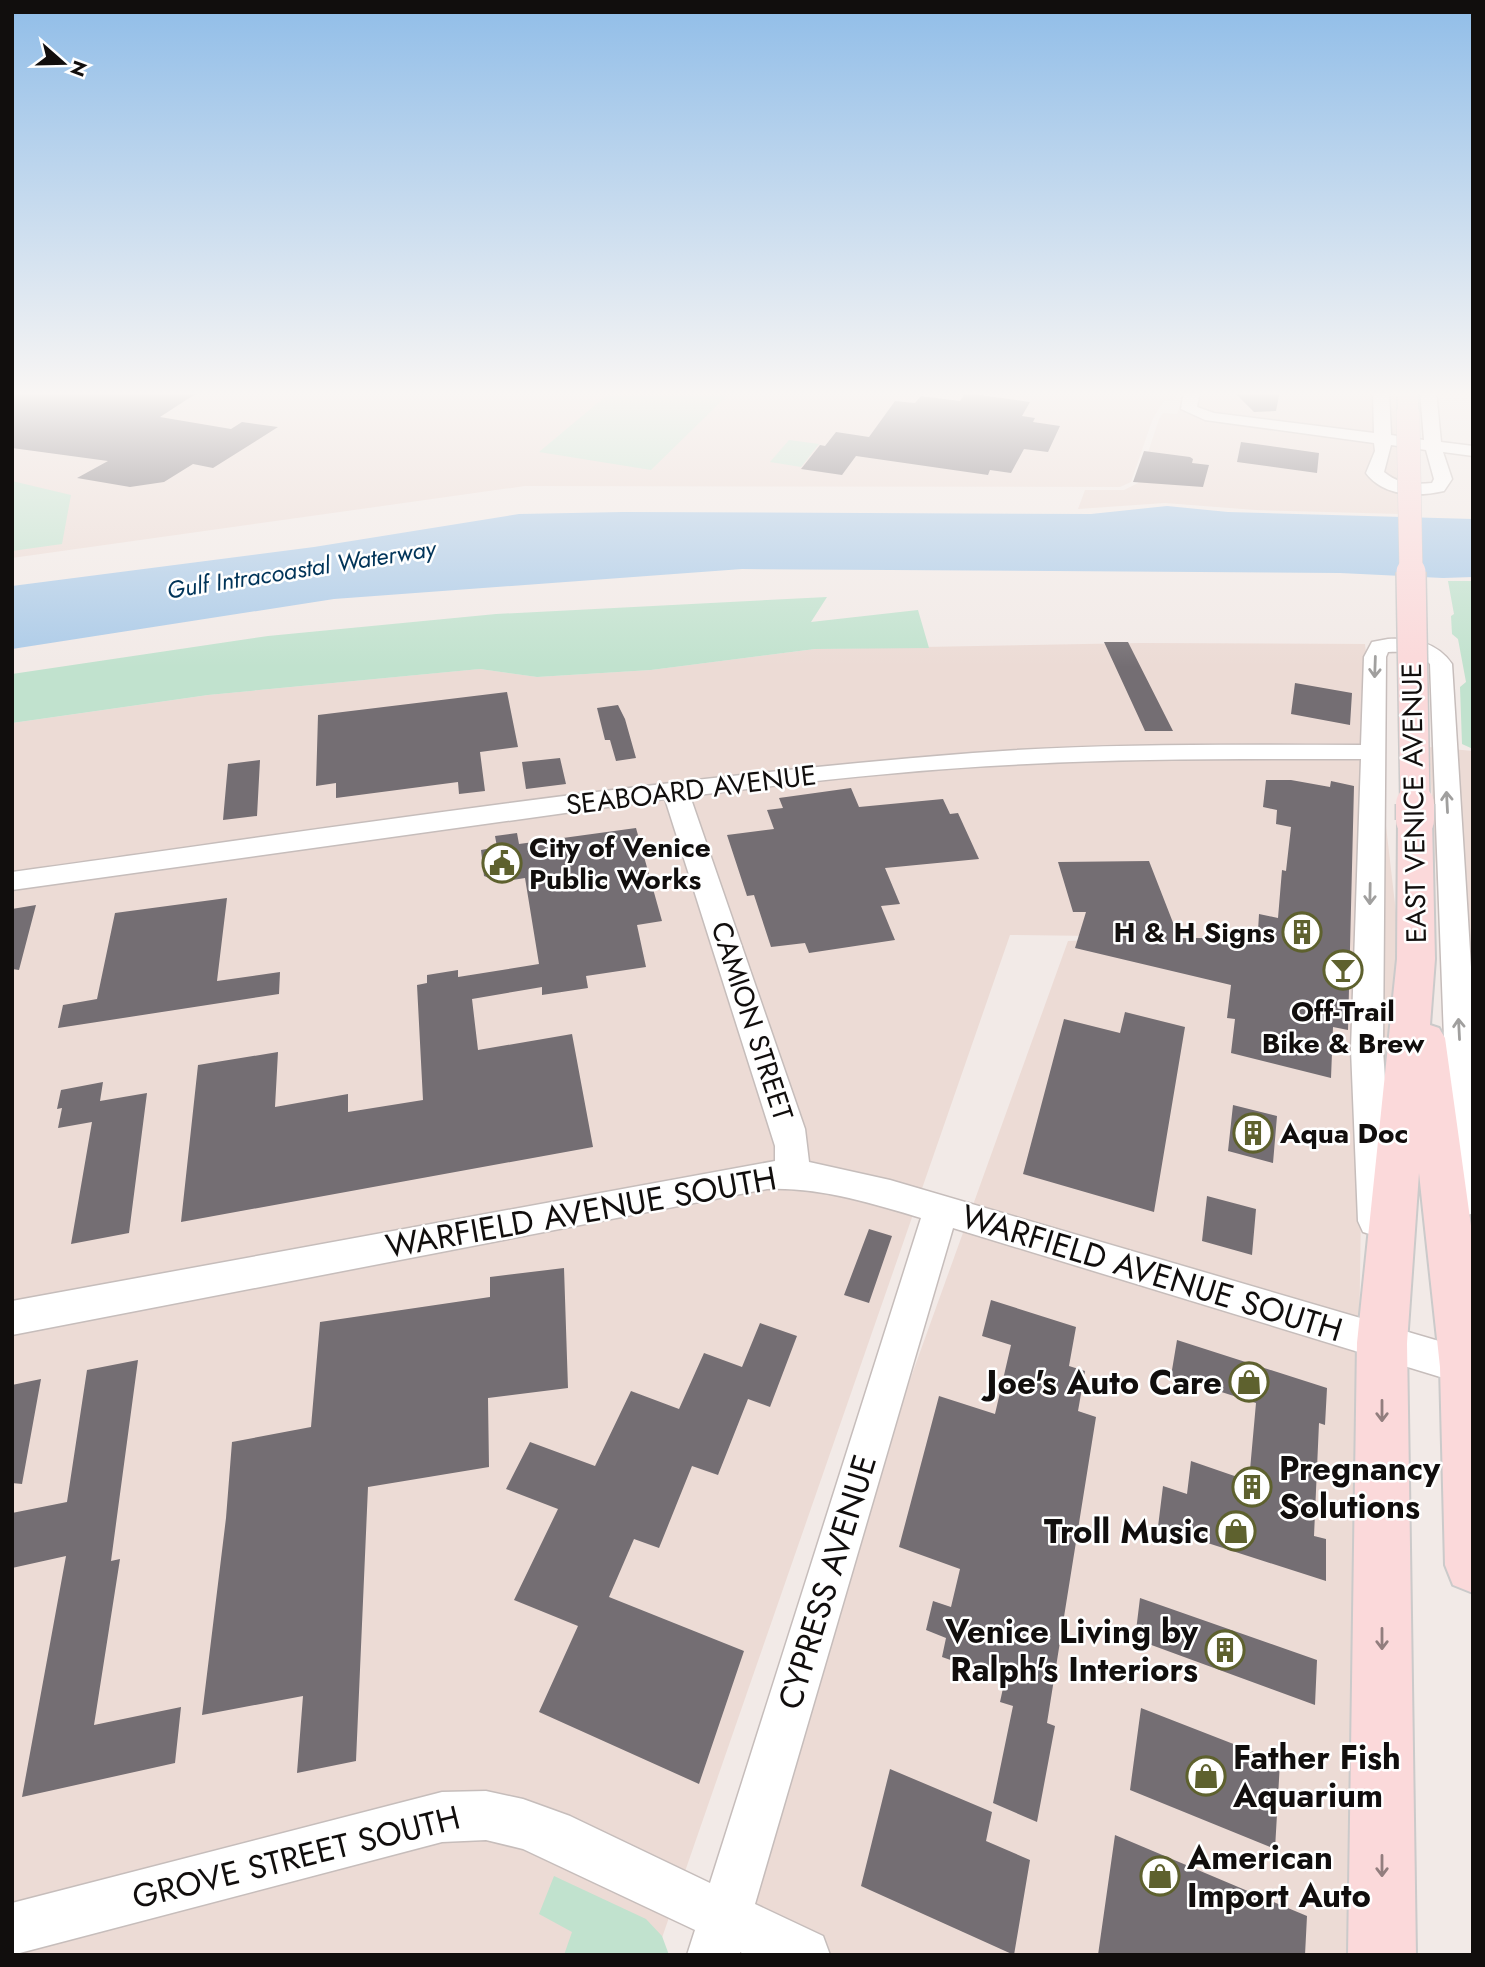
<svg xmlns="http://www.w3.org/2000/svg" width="1485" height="1967" viewBox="0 0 1485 1967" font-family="Jost,sans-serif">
	<rect width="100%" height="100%" fill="#f2eae7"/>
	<path fill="#ecdbd5" d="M12,391H1178L1175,400L1164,401L1153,418L1131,482L1120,487L525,486L12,558Z
		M1185,391H1400V514L1255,510L1165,503L1078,509L1085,490H1124L1138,483L1159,419L1163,413L1177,414Z
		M1140,643L1365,644L1401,956L1391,1054L1363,1066L1352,1838L1347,1955H703L1068,941L1176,937L1010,935L656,1955H12V723L208,695L480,669L537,677L651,670L815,649Z
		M1429,747L1473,751V1084L1447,1061Z"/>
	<path fill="#c1e2ce" d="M612,391H732L651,470L539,452Z
		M789,440L819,444L801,467L770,462Z
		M12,481L71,495L62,544L12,551Z
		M1448,581H1473V749L1462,744L1460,687L1466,682L1458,639L1452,634L1451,616L1454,614Z
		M827,597L811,622L918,610L929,648L815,649L651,670L537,677L480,669L208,695L12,723V674L268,636L496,614Z
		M554,1876L646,1919L662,1936L669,1955H564L572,1932L539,1914Z"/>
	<path fill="#accbe8" d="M1167,506L1228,512L1473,519V577L1443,578L1340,573L742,569L334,599L12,649V586L314,547L519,514L623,512L1091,514Z"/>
	<path fill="#746e73" d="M12,391H200L160,417L231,429L242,422L278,427L213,468L193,464L164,482L130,487L77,478L108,461L12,448Z
		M1233,391H1280L1276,411L1254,412Z
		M965,393L1030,402L1022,416L1035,418L1033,422L1060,426L1048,452L1024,449L1011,473L990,470L988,475L856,456L842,475L801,469L820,445L825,446L836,432L869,437L895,401L915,403L921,396L960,401Z
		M1241,442L1319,453L1317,473L1237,462Z
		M1144,451L1190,457L1193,459L1192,463L1209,465L1203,487L1133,482Z
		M1104,642H1128L1173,731H1145Z
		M1295,683L1352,693L1350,725L1291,714Z
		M507,692L518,747L480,752L485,791L459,794L458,782L336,798V783L316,786L318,715Z
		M618,705L625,719L636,758L616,761L610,740H605L597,708Z
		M560,758L566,784L526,789L522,762Z
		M260,760L257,816L223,820L228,764Z
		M1266,780H1291L1330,787L1331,781L1354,786L1348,1030L1333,1027L1331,1078L1231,1053L1235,1019L1227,1018L1231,985L1075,948L1086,912H1073L1058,862L1149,861L1179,938H1237L1239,927L1258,931L1259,914L1278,918L1282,870L1286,871L1291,827L1276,824L1277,810L1263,807Z
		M851,788L859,807L943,799L950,814L958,813L979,859L885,868L900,904L881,906L895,940L809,953L805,943L771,947L754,895L747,896L727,835L774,829L767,810L783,808L779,798Z
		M636,828L662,921L637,925L646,967L586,976L588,988L542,995V987L472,999L478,1050L572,1034L593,1147L181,1222L198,1065L278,1052L275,1107L348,1094V1112L423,1100L417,985L427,983V975L458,970V977L539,964L525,878L500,882L484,876L481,850L497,847L495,836L517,833L519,844Z
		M227,898L217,981L280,972L279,994L58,1028L63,1005L97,999L115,913Z
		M36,905L19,970L12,969V909Z
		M1125,1012L1185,1027L1154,1212L1023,1174L1064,1019L1120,1033Z
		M103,1082L100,1101L147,1093L129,1233L71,1244L92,1122L58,1128L62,1108L57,1109L61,1090Z
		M1233,1105L1277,1116L1273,1163L1228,1151Z
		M1207,1196L1256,1209L1252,1255L1202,1241Z
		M869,1229L892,1236L869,1303L844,1295Z
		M564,1268L568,1388L488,1398L489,1467L368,1487L356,1761L297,1773L303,1696L202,1715L226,1518L232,1442L311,1427L320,1322L490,1297V1277Z
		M991,1300L1076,1327L1069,1366L1085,1371L1078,1411L1096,1417L1047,1723L1055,1726L1037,1822L993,1803L1013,1706L1000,1702L1005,1679L942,1657L946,1638L926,1630L933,1601L951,1607L960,1569L899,1547L939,1396L995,1414L1011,1345L982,1336Z
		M760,1323L797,1336L770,1407L748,1399L718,1475L692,1466L659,1548L634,1539L609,1597L744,1651L699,1784L539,1712L578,1626L514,1600L558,1509L506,1489L530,1442L595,1466L631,1391L679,1409L704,1353L742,1367Z
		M1177,1340L1327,1388L1325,1425L1319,1423L1314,1536L1326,1539V1581L1158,1527L1163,1486L1187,1494L1191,1461L1249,1481L1256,1403L1171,1376Z
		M138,1360L111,1561L120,1559L94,1725L181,1707L175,1763L22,1797L66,1556L12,1568V1513L67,1502L87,1370Z
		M41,1379L22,1484L12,1483V1385Z
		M1140,1598L1317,1660L1315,1705L1135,1639Z
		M1141,1708L1280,1762L1275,1849L1130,1790Z
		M890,1769L992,1812L986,1841L1030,1860L1014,1955L861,1886Z
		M1115,1835L1307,1916L1305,1955H1098Z"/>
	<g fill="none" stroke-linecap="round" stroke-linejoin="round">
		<g stroke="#c6bdbb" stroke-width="3">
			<path id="minor" d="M1184,391H1200L1197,407L1214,413L1374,433L1373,391H1389L1391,435L1424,440L1420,391H1436L1441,442L1473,446V456L1443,452L1452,479L1444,491C1418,497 1384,497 1366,473L1375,451L1374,443L1205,420L1181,409ZM1391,445L1426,450L1434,479L1432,483C1414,485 1398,484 1384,472Z
				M1388,639C1413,638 1437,642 1452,664L1473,999V1213L1463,1217L1451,1212L1446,1202L1445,1065L1430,664C1418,652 1405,651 1388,652L1386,657L1383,1049L1394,1221L1389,1232L1376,1236L1363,1232L1358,1221L1351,1049L1361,759C1249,759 1138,758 1027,764C914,769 802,782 690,796L805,1129L809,1162L890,1180L1473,1351V1387L953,1228L755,1904L823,1936L830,1955H746L740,1952V1955H687L695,1930L523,1849L486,1840L442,1842L12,1955V1903L442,1792L486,1791L523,1799L570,1816L710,1883L921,1218C871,1203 819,1187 767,1189L12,1335V1301L775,1161V1146L665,799L12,890V872C332,828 651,778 973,753C1102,743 1232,745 1361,745L1364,657L1372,642Z"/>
		</g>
		<g stroke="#cbcaca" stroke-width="4">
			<path id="primary" d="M1398,391H1418V414L1415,418H1401L1398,414Z
				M1415,810L1427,813L1432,820L1435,959L1430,1025L1439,1028L1445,1038L1473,1240V1593L1453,1585L1445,1565L1440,1367L1419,1173L1407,1343L1416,1955H1348L1357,1343L1397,959L1398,820L1403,813Z"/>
		</g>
		<use href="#minor" fill="#fff" fill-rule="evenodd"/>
		<use href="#primary" fill="#fbd9da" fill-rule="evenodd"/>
		<g stroke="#cbcaca" stroke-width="24" stroke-linecap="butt">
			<path id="primary-bridge-far2" d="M1408,414L1411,573"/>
		</g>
		<g stroke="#cbcaca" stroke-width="32" stroke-linecap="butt">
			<path id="primary-bridge-far1" d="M1411,572L1415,805"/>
		</g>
		<g stroke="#cbcaca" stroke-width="41" stroke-linecap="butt">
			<path id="primary-bridge" d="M1415,804V820"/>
		</g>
		<use href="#primary-bridge-far2" stroke="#fbd9da" stroke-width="23"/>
		<use href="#primary-bridge-far1" stroke="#fbd9da" stroke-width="29"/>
		<use href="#primary-bridge" stroke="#fbd9da" stroke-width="38"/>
	</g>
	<defs><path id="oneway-shaft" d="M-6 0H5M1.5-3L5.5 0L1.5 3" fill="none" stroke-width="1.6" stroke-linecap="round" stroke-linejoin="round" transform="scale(1.75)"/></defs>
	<g stroke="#a09f9e">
		<use href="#oneway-shaft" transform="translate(1375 667) rotate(92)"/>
		<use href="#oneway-shaft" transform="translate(1447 802) rotate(-93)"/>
		<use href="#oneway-shaft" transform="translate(1370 894) rotate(91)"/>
		<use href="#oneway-shaft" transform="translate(1459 1029) rotate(-93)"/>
	</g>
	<g stroke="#927e7e">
		<use href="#oneway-shaft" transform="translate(1382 1411) rotate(90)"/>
		<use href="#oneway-shaft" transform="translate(1382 1639) rotate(90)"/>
		<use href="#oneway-shaft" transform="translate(1382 1866) rotate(90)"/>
	</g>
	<linearGradient id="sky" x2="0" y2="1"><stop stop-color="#90bde8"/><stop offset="0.59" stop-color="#f9f6f4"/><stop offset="1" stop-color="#f9f6f4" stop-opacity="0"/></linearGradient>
	<rect width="1485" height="667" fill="url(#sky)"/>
	<defs>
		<g id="civic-ring" transform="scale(2.0125)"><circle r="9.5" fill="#fff" stroke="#5e612e" stroke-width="1.5"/><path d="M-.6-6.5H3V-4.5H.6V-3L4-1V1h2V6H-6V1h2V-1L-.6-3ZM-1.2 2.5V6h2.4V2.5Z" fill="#5e612e"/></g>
		<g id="building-ring" transform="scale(2.0125)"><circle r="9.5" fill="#fff" stroke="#5e612e" stroke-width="1.5"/><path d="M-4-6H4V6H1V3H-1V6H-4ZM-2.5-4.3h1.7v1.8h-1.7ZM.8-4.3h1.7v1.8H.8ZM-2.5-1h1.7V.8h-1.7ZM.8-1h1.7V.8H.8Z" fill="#5e612e"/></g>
		<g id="bar-ring" transform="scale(2.0125)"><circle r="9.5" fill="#fff" stroke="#5e612e" stroke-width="1.5"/><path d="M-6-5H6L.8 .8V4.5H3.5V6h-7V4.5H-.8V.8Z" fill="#5e612e"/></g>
		<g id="shop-ring" transform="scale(2.0125)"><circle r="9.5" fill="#fff" stroke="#5e612e" stroke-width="1.5"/><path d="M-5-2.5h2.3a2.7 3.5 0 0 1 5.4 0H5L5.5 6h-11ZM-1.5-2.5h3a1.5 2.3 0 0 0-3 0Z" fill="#5e612e"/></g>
	</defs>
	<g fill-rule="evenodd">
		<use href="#civic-ring" x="502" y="863"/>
		<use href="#building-ring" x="1302" y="932"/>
		<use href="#bar-ring" x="1343" y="970"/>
		<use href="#building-ring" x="1253" y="1133"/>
		<use href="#shop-ring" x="1249" y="1382"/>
		<use href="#building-ring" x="1252" y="1487"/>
		<use href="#shop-ring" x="1236" y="1531"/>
		<use href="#building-ring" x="1225" y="1650"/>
		<use href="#shop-ring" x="1206" y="1776"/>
		<use href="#shop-ring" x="1160" y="1876"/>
	</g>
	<g text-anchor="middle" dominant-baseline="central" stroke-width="5" stroke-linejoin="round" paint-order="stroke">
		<g font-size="24" font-style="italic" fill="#003459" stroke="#fff">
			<text transform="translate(301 569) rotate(-9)">Gulf Intracoastal Waterway</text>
		</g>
		<g font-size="28" fill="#110e0d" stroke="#fff">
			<text transform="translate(691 790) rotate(-7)">SEABOARD AVENUE</text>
			<text transform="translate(1414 803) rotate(-91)">EAST VENICE AVENUE</text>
			<text transform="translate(752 1021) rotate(72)">CAMION STREET</text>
		</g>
		<g font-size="28" font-weight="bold" fill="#110e0d" stroke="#fff" text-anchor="start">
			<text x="529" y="847">City of Venice<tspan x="529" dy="32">Public Works</tspan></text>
			<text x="1275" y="932" text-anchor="end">H &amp; H Signs</text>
			<text x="1343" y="1011" text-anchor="middle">Off-Trail<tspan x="1343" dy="32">Bike &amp; Brew</tspan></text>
			<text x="1280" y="1133">Aqua Doc</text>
		</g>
		<g font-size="33" fill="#110e0d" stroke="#fff">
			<text transform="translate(581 1212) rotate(-10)">WARFIELD AVENUE SOUTH</text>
			<text transform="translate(1152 1273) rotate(17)">WARFIELD AVENUE SOUTH</text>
			<text transform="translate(827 1582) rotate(-73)">CYPRESS AVENUE</text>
			<text transform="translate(296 1857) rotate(-14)">GROVE STREET SOUTH</text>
		</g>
		<g font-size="33" font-weight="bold" fill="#110e0d" stroke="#fff" text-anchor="end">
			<text x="1222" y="1382">Joe's Auto Care</text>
			<text x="1279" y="1468" text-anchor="start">Pregnancy<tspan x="1279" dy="38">Solutions</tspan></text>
			<text x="1209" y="1531">Troll Music</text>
			<text x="1198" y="1631">Venice Living by<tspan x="1198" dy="38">Ralph's Interiors</tspan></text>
			<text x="1233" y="1757" text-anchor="start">Father Fish<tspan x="1233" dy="38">Aquarium</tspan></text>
			<text x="1187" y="1857" text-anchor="start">American<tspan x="1187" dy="38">Import Auto</tspan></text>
		</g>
	</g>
	<rect width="1485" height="1967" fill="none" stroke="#110e0d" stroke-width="28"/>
	<g transform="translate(63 63) rotate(110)" stroke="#ffffff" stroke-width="5" paint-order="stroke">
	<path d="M0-5L12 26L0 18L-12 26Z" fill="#110e0d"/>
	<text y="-10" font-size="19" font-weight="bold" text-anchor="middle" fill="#110e0d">N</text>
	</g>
</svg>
